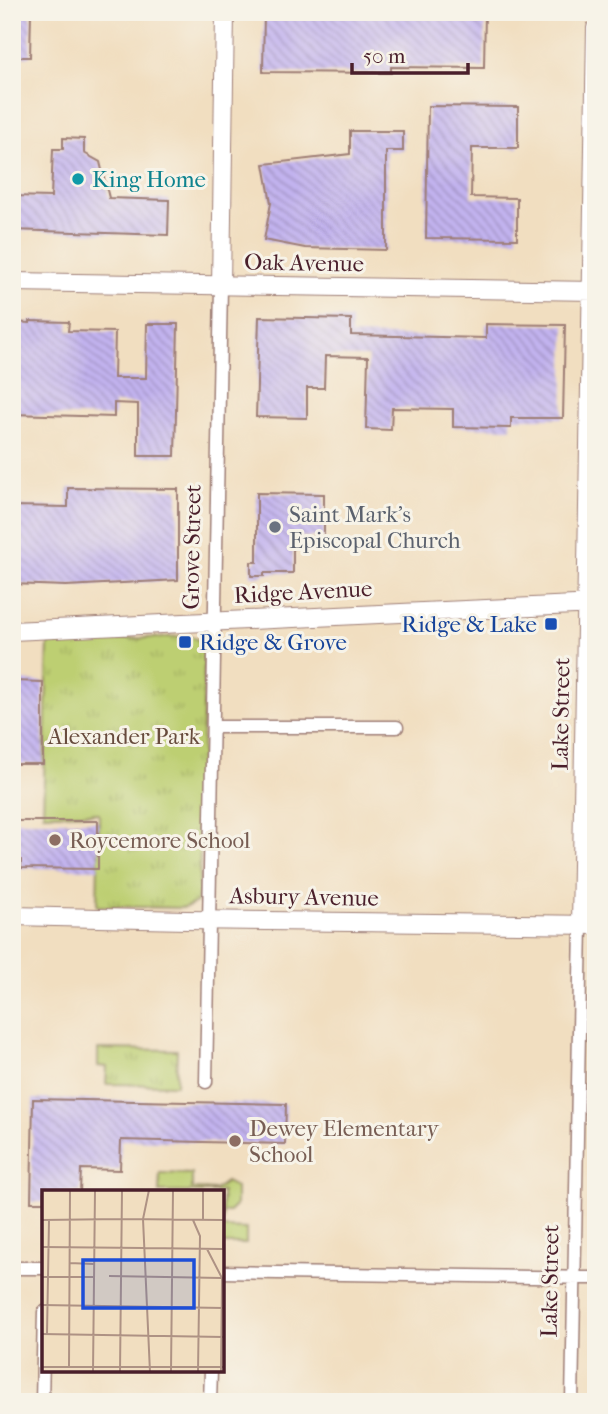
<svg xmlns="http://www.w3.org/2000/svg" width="608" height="1414" viewBox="0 0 608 1414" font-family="'IM FELL French Canon',serif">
	<defs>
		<pattern id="park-tufts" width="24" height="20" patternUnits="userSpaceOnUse" patternTransform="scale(1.75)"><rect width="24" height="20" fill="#bdcf72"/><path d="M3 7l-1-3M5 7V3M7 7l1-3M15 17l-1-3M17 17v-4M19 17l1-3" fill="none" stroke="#a4b163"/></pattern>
		<pattern id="building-back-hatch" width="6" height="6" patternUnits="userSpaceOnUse" patternTransform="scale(1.75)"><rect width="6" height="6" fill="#c2b3ef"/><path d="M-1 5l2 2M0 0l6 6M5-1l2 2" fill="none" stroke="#a091c2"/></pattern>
	</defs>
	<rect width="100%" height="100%" fill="#f7f3e8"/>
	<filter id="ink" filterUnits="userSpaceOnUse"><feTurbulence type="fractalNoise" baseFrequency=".0143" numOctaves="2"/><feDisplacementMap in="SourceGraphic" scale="14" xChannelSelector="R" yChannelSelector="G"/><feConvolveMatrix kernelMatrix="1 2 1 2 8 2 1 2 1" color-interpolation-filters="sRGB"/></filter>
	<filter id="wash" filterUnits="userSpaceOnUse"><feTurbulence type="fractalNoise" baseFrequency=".00686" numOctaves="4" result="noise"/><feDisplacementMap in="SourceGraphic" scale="28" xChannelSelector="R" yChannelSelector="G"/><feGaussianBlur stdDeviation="1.57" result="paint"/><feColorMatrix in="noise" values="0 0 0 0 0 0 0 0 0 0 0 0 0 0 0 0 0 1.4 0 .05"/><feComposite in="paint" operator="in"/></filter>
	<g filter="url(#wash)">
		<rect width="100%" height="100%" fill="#f1dec0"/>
		<path fill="url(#park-tufts)" stroke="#84774e" stroke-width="2" d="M188,636C202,637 203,647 204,659L199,891L197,902L184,908L97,906L99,813L43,814L48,643Z
			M98,1049L177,1050L176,1085L106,1084L107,1067L98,1066Z
			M160,1173L192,1174V1189L215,1190L226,1182L236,1187V1205L229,1212H223L222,1228L246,1229V1244H222V1192H159Z"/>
		<g id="blocks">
			<path fill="url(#building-back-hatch)" d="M12,12H31L30,57H12Z
				M264,12H485L484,68L391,67V73L263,72Z
				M428,106L518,107V148H472L471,197L517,198V239L426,238Z
				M350,131H403V151H386V250L305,248L264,240L271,203L264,164L350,154Z
				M63,138L84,139V153L100,162L109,198L169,200L168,235L12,230V196L51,197L53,149H63Z
				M259,317L351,319V335L486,338V324L565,325L563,418H511V428L453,427V409L392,408L391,430L366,429L368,357L325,356L324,388H307V418L256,417Z
				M30,321L69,322L68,331L115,332L114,378H146L147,324H178L175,456H138V404L114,403V417L12,414V322L30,323Z
				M68,488L178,489V580L66,586L12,584V506L68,507Z
				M257,493L324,494V537H293V573H264V576H251V562H257Z
				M12,681L43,682V764H12Z
				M12,821H98V869L21,868V860H12Z
				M33,1099L286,1104L285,1144L121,1140L120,1170L81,1169L80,1192H44V1202H31Z"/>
		</g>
	</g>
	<g filter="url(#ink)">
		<use href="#blocks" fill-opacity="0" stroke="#9e7e76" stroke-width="2"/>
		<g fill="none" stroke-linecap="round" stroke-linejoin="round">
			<g stroke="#9e7e76" stroke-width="15">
				<path id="street" d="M213,727H397
					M206,1082L221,286
					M12,1268H44
					M222,1272L596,1278
					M42,1402L44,1312
					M210,1402L211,1370
					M572,1402L581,925"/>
			</g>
			<g stroke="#9e7e76" stroke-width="20">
				<path id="secondary" d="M12,282L596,291
					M221,286L225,12
					M12,631L596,604
					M12,916L186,920L596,925
					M581,925L596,28"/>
			</g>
			<use href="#street" stroke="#fff" stroke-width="12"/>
			<use href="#secondary" stroke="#fff" stroke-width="18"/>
		</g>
	</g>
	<circle fill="#0f9aa8" stroke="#f7f3e8" stroke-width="2.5" cx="78" cy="179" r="7"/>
	<circle fill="#6b7280" stroke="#f7f3e8" stroke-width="2.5" cx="275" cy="527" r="7"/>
	<g fill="#1a4fb4" stroke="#f7f3e8" stroke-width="2.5">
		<rect x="544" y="617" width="14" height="14" rx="3.5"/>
		<rect x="178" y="635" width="14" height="14" rx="3.5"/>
	</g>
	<g fill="#8d6e63" stroke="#f7f3e8" stroke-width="2.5">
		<circle cx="55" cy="840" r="7"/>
		<circle cx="235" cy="1141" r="7"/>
	</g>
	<g text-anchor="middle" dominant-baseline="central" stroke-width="6" stroke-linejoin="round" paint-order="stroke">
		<g font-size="23" fill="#0d838f" stroke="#f7f3e8" text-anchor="start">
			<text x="92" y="179">King Home</text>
		</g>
		<g font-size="23" fill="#4a1f2b" stroke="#f7f3e8">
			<text transform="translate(304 263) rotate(1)">Oak Avenue</text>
			<text transform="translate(192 547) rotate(-89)">Grove Street</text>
			<text transform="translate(303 592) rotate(-3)">Ridge Avenue</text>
			<text transform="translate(561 714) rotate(-89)">Lake Street</text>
			<text transform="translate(304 897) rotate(1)">Asbury Avenue</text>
			<text transform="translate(550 1281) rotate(-89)">Lake Street</text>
		</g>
		<g font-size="23" fill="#5b616d" stroke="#f7f3e8" text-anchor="start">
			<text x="289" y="514">Saint Mark's<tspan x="289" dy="26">Episcopal Church</tspan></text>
		</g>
		<g font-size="23" fill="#164399" stroke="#f7f3e8" text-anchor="end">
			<text x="537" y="624">Ridge &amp; Lake</text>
			<text x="199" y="642" text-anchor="start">Ridge &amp; Grove</text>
		</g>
		<g font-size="23" fill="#674b3d" stroke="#f7f3e8">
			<text x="124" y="736">Alexander Park</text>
		</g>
		<g font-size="23" fill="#785e54" stroke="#f7f3e8" text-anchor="start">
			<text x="69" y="840">Roycemore School</text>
			<text x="249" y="1128">Dewey Elementary<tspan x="249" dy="26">School</tspan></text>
		</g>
	</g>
	<g transform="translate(42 1190)">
		<rect width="182" height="182" fill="#f1dec0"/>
		<path fill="none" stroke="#ae9284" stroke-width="2" d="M107,0L101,29L108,182M80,29L182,30M161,29V0M0,30L80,29M151,30L158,46L156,182M0,57L102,58M102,58L181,59M181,58L182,25M165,59L180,88L179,182M27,73L52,74M67,86L180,88M0,87H52M0,115L182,118M0,144L182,147M5,144L7,30M27,176L28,0M0,177H182M51,182L53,0M78,182L80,0M129,182L131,0"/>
		<path fill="#1d4ed8" fill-opacity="0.15" stroke="#1d4ed8" stroke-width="3.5" d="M41,70H152V118H41Z"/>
		<rect width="182" height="182" fill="none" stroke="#4a1f2b" stroke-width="3.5"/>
	</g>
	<rect width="608" height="1414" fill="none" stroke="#f7f3e8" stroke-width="42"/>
	<path d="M352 63v10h116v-10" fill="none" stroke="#4a1f2b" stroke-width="3.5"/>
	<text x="363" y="63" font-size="21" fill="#4a1f2b" stroke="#f7f3e8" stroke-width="5" paint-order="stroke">50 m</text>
</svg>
